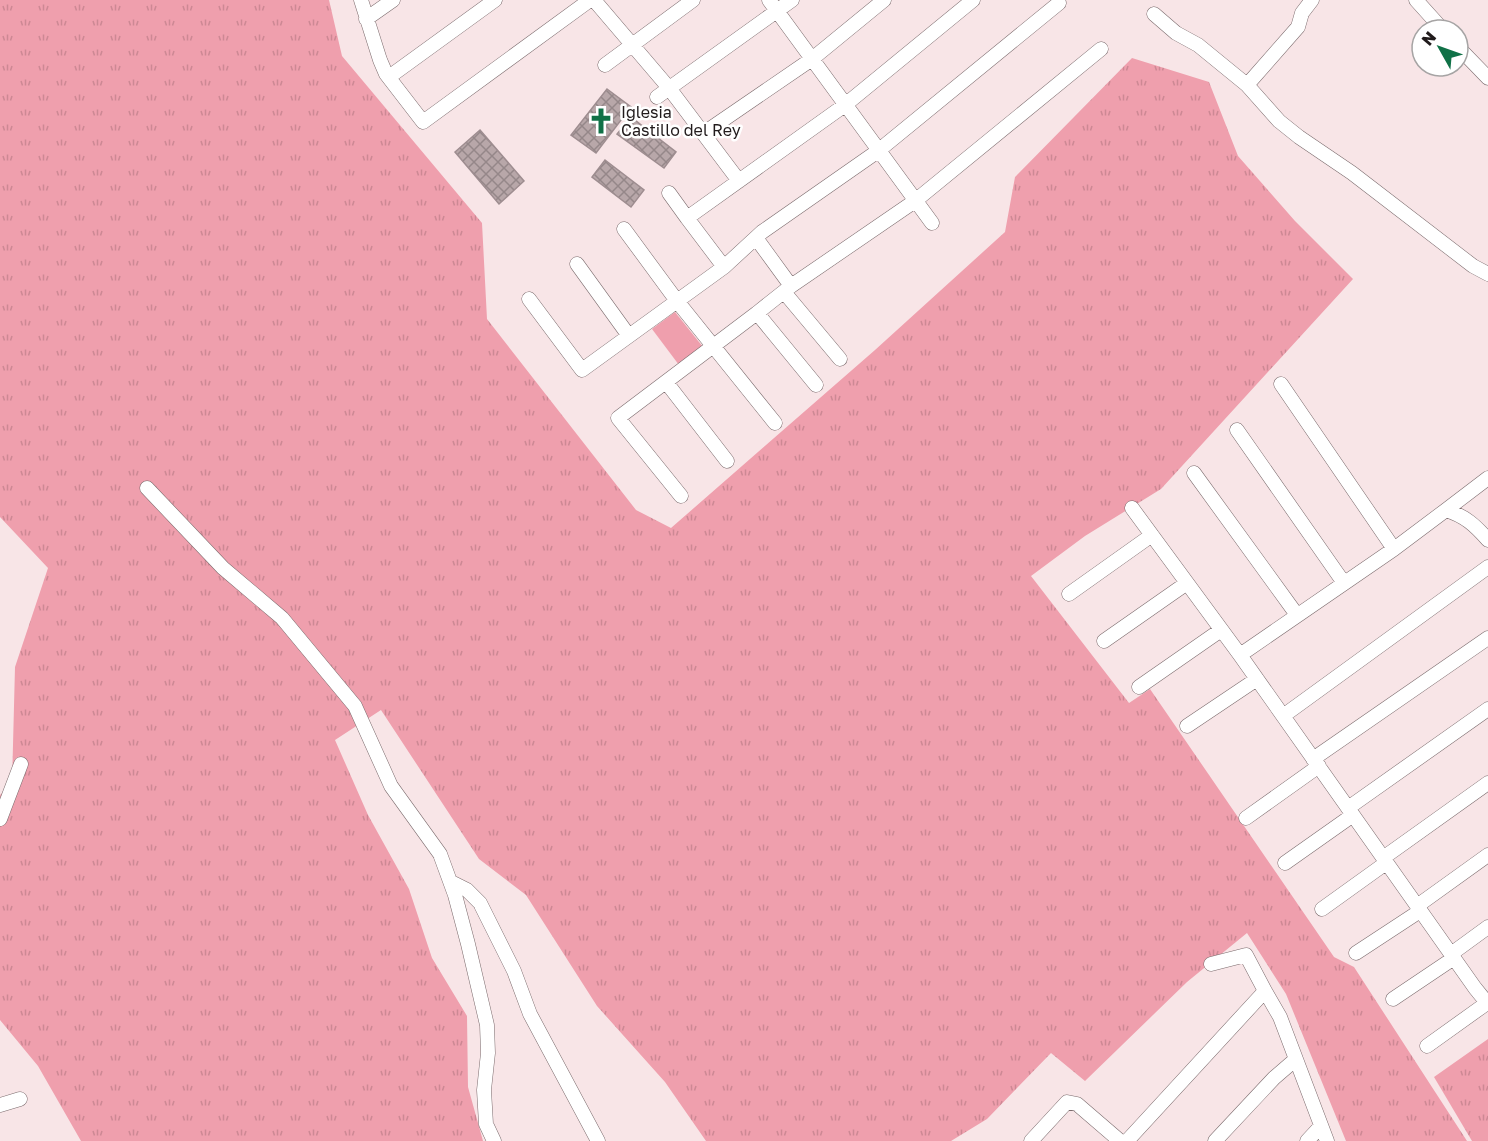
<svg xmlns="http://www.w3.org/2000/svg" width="1488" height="1141" viewBox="0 0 1488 1141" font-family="'Golos Text',sans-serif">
	<defs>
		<pattern id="grass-tufts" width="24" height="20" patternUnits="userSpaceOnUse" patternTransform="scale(1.5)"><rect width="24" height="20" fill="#ef9fad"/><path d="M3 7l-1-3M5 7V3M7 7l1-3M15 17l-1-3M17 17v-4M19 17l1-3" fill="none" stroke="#cd8894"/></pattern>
		<pattern id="building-cross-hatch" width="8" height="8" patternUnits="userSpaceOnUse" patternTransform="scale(1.5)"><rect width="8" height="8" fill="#b8a7a9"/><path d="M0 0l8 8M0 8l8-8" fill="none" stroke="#958789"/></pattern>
	</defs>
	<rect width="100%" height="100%" fill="#f8e5e7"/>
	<path fill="url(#grass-tufts)" d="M0,0H329L342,56L482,223L487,319L636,510L671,528L875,350L1005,232L1015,177L1132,58L1209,82L1238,156L1295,221L1353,279L1161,489L1085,536L1031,576L1129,703L1150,689L1334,957L1354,967L1467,1141H1346L1286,994L1247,933L1187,982L1085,1081L1051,1053L987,1119L951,1141H706L665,1082L597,1006L526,895L479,859L381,710L335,740L368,815L409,889L432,958L467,1016L468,1087L483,1141H81L38,1066L0,1020V795L12,784L15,667L48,568L0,517Z
		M1488,1039V1141H1472L1434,1077Z"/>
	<path fill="#ef9fad" d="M675,312L703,347L679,365L652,329Z"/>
	<path fill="url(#building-cross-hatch)" stroke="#9e8d90" stroke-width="1.5" d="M607,89L631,107L596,153L571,135Z
		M631,117L676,152L664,168L617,134Z
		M480,130L524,181L499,204L455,152Z
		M605,160L644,190L631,207L592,177Z"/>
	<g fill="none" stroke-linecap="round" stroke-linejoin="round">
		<g stroke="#7b6b6d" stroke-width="15">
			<path id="minor" d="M361,0L380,60L386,74L423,122L590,0
				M594,0L669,88L739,181
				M769,0L932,223
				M1312,0L1302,13L1298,27L1247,85L1279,121L1299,137L1352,173L1473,266L1488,274
				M1416,0L1443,30
				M1154,14L1176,33L1198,45L1247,85
				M366,19L393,0
				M1458,47L1488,78
				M605,65L693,0
				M389,77L495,0
				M657,97L792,0
				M704,133L812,59L884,0
				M669,193L687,218
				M624,229L677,301L775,423
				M756,238L791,286
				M577,264L629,336
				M724,267L762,232L878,151L1059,3
				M784,292L840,359
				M529,299L582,370L724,267L687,218L845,105L973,0
				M757,313L816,385
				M666,382L727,461
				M1281,384L1394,549
				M1237,430L1344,583
				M1194,473L1297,615
				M147,488L223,568L282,618L355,706L391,786L440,854L455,895L468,944L487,1025L488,1053L484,1090L486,1124L494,1141
				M681,496L618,418L757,313L791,286L915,201L1101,49
				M1132,508L1240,655L1475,988L1488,1004
				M1446,510L1488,478
				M1069,594L1152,535
				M1104,641L1187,583
				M1240,655L1394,549L1446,510C1465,516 1475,525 1488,540
				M1139,687L1221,630
				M1283,716L1488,567
				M1187,726L1257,679
				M1313,759L1488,638
				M1348,808L1488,709
				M1246,818L1319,766
				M0,819L21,764
				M1383,858L1488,783
				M1285,863L1353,815
				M451,882L467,890L480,903L514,971L530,1014L598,1141
				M1417,906L1488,855
				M1322,909L1386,863
				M1356,953L1420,911
				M1451,954L1488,927
				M1211,964L1246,955L1265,991
				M1393,999L1454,958
				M1427,1046L1487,1003
				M0,1105L20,1099
				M1031,1141L1067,1102L1077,1104L1120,1141
				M1127,1141L1265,991L1280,1017L1327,1141
				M1215,1141L1274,1078L1296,1059
				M1307,1141L1320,1127"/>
		</g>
		<use href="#minor" stroke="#fff" stroke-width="14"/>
	</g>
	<defs>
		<g id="church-bare" transform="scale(2.07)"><path d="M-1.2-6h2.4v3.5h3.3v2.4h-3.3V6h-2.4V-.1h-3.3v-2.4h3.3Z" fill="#107147" stroke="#fff" stroke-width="2.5" paint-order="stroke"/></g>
	</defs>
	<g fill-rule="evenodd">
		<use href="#church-bare" x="601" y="121"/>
	</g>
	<g text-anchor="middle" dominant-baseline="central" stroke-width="5" stroke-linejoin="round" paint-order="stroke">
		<g font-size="16" fill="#211b1c" stroke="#fff" text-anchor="start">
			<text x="621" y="112">Iglesia<tspan x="621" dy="18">Castillo del Rey</tspan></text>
		</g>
	</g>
	<g transform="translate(1440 48) rotate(310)"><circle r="28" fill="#ffffff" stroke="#a6a4a4" stroke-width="1.5"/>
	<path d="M0-4.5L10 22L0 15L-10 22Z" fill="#107147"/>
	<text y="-9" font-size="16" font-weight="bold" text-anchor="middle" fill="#211b1c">N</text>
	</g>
</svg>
